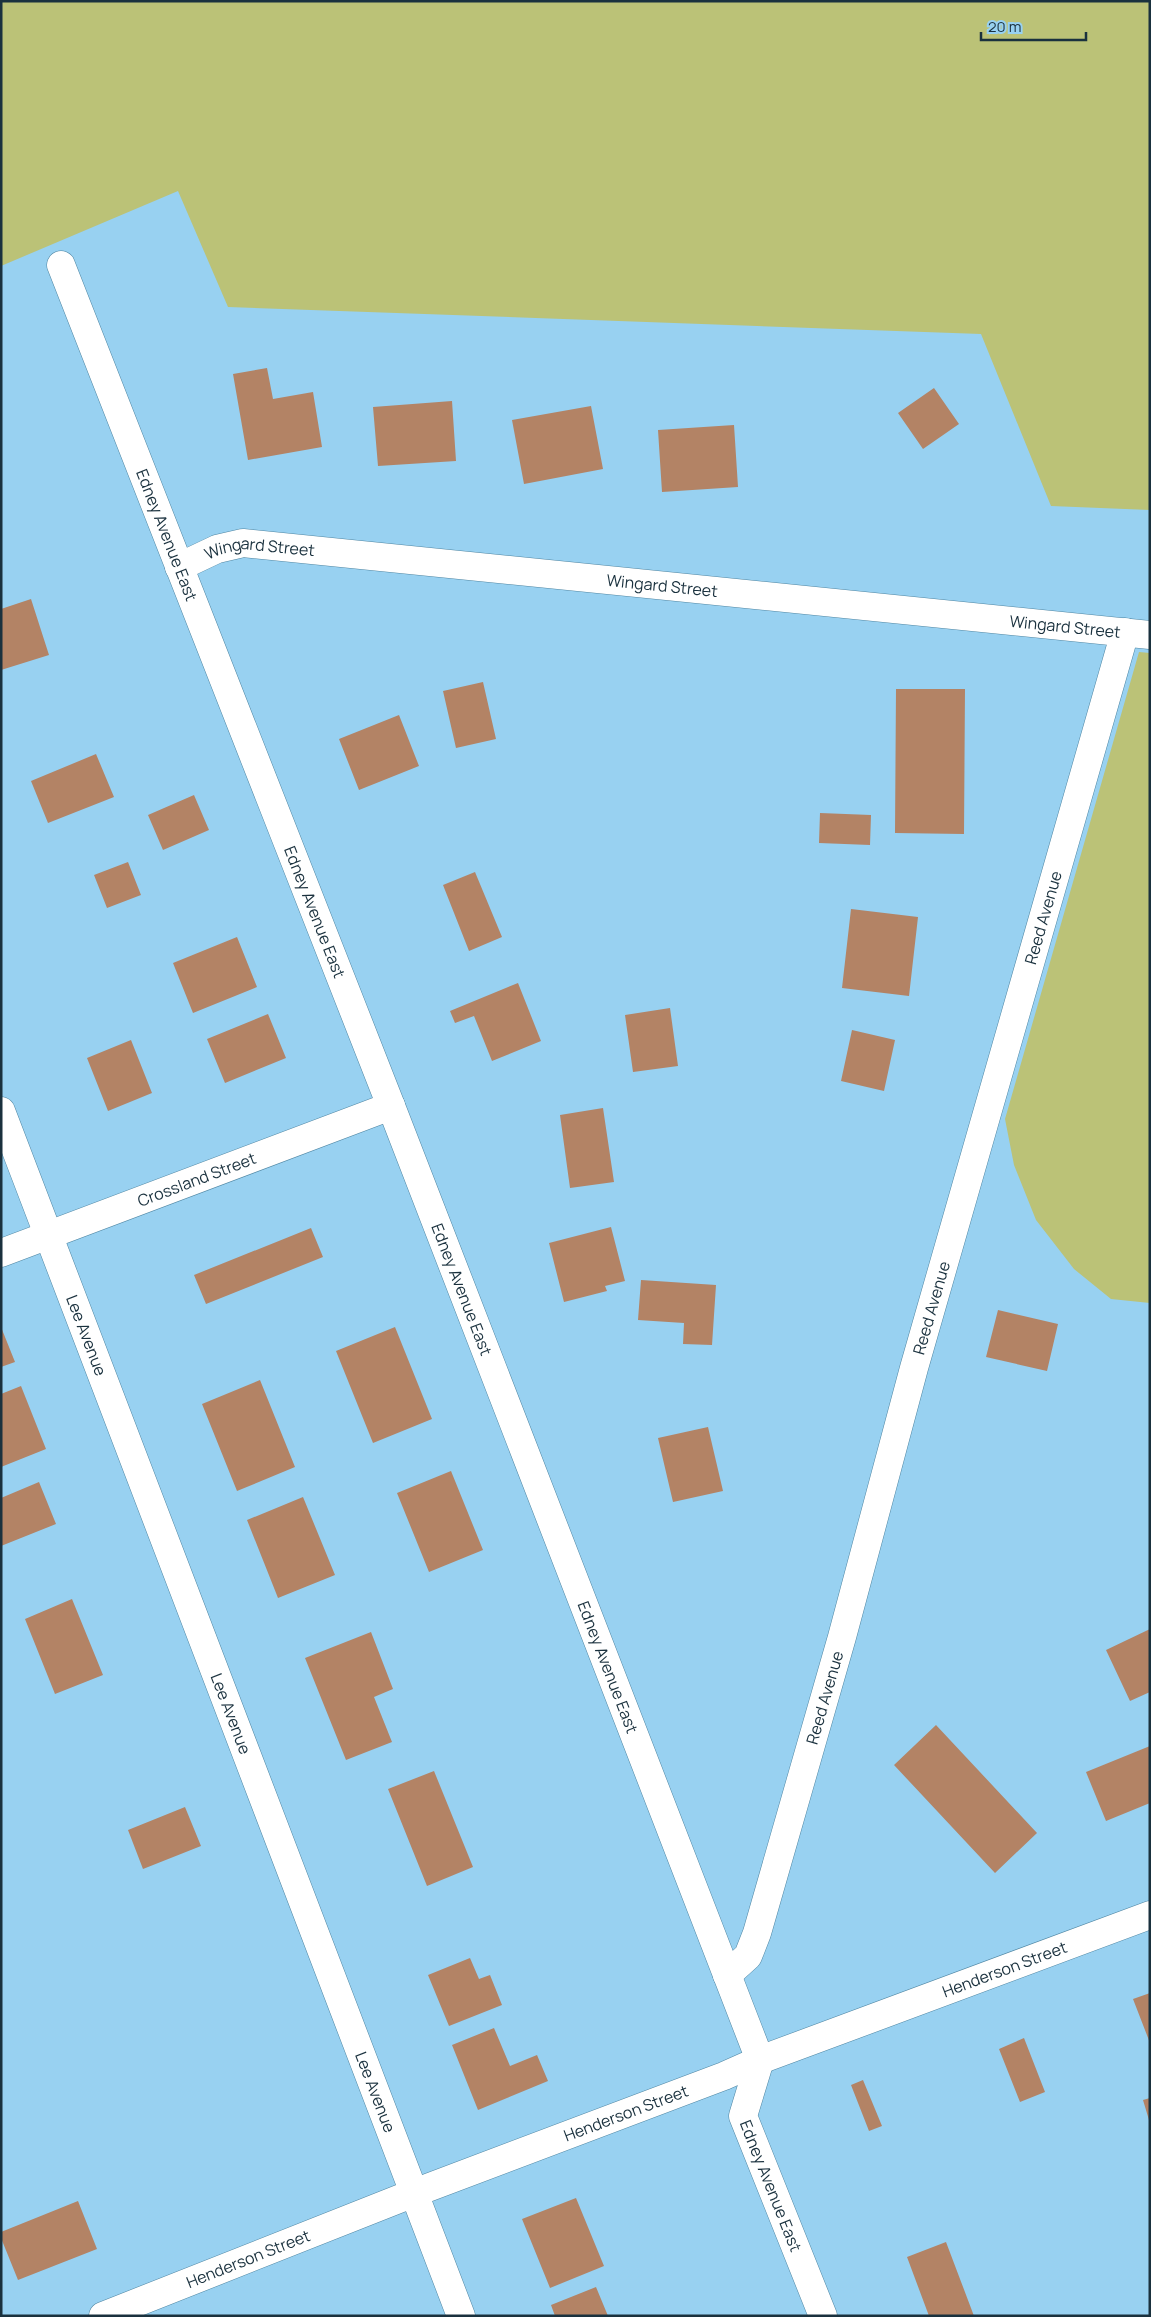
<svg xmlns="http://www.w3.org/2000/svg" width="1151" height="2317" viewBox="0 0 1151 2317" font-family="Manrope,sans-serif">
	<rect width="100%" height="100%" fill="#98d1f1"/>
	<path fill="#bbc277" d="M1,1H1150V510L1051,506L981,334L228,307L178,191L1,266Z
		M1139,652L1150,653V1303L1111,1299L1074,1269L1036,1220L1014,1165L1005,1119Z"/>
	<path fill="#b38365" d="M267,368L273,399L313,392L322,447L248,460L233,374Z
		M934,388L959,424L923,449L898,413Z
		M452,401L456,461L378,466L373,407Z
		M591,406L603,469L524,484L512,420Z
		M734,425L738,487L662,492L658,430Z
		M31,599L49,655L1,670V609Z
		M483,682L496,739L456,748L443,691Z
		M896,689H965L964,834L895,833Z
		M399,715L419,766L359,790L339,739Z
		M96,754L114,797L48,823L31,781Z
		M194,795L209,830L163,850L148,815Z
		M820,813L871,815L870,845L819,843Z
		M128,862L141,895L107,908L94,875Z
		M475,872L502,937L469,951L443,885Z
		M851,909L918,917L909,996L842,988Z
		M237,937L257,987L193,1013L173,963Z
		M518,983L541,1041L492,1061L474,1016L455,1023L450,1011Z
		M670,1008L678,1066L633,1072L625,1015Z
		M268,1014L286,1058L225,1083L207,1039Z
		M852,1030L895,1040L884,1091L841,1081Z
		M131,1040L152,1093L108,1111L87,1058Z
		M603,1108L614,1182L570,1188L560,1115Z
		M611,1227L625,1281L605,1286L607,1291L564,1302L549,1243Z
		M311,1228L323,1257L206,1304L194,1275Z
		M641,1280L716,1285L712,1345L683,1344L684,1323L638,1320Z
		M998,1310L1058,1324L1047,1371L986,1357Z
		M1,1327L15,1362L1,1367Z
		M395,1327L432,1419L373,1443L336,1351Z
		M260,1380L295,1467L237,1491L202,1404Z
		M21,1386L46,1449L1,1467V1394Z
		M708,1427L723,1491L673,1502L658,1438Z
		M451,1471L483,1550L429,1572L397,1493Z
		M39,1482L56,1524L1,1546V1498Z
		M303,1497L335,1575L278,1598L247,1520Z
		M72,1599L103,1675L55,1694L25,1619Z
		M1150,1629V1692L1130,1701L1106,1650Z
		M371,1632L393,1689L374,1697L392,1742L346,1760L305,1658Z
		M936,1725L1037,1833L995,1873L894,1765Z
		M1150,1746V1803L1106,1821L1086,1772Z
		M434,1771L473,1867L427,1886L388,1789Z
		M185,1807L201,1846L143,1869L128,1830Z
		M470,1958L479,1979L490,1975L502,2005L449,2026L428,1975Z
		M1150,1993V2043L1133,1999Z
		M494,2028L510,2066L537,2055L548,2081L478,2110L452,2045Z
		M1024,2038L1045,2092L1020,2102L999,2049Z
		M863,2080L882,2126L869,2131L851,2085Z
		M1150,2098V2120H1149L1143,2100Z
		M576,2198L604,2266L550,2288L522,2219Z
		M78,2201L97,2249L18,2280L1,2238V2232Z
		M946,2242L974,2316H929L907,2257Z
		M596,2287L608,2316H555L551,2305Z"/>
	<g fill="none" stroke-linecap="round" stroke-linejoin="round">
		<g stroke="#4f86a3" stroke-width="29">
			<g id="street">
				<path id="s1" d="M61,265L391,1106L760,2060L743,2116L823,2316"/>
				<path id="s2" d="M179,567L217,549L243,543L1150,635"/>
				<path id="s3" d="M1,1111L461,2316"/>
				<path id="s4" d="M1,1253L391,1106"/>
				<path id="s5" d="M727,1975L748,1956L757,1933L842,1637L914,1368L1125,632"/>
				<path id="s6" d="M103,2316L414,2193L724,2076L760,2060L1150,1915"/>
			</g>
		</g>
		<use href="#street" stroke="#fff" stroke-width="28"/>
	</g>
	<g text-anchor="middle" dominant-baseline="central" stroke-width="4" stroke-linejoin="round" paint-order="stroke">
		<g font-size="16" fill="#1a313e" stroke="#98d1f1">
			<text stroke="none"><textPath href="#s1" startOffset="290">Edney Avenue East</textPath></text>
			<text stroke="none"><textPath href="#s2" startOffset="85">Wingard Street</textPath></text>
			<text stroke="none"><textPath href="#s2" startOffset="490">Wingard Street</textPath></text>
			<text stroke="none"><textPath href="#s2" startOffset="895">Wingard Street</textPath></text>
			<text stroke="none"><textPath href="#s1" startOffset="695">Edney Avenue East</textPath></text>
			<text stroke="none"><textPath href="#s5" startOffset="1108">Reed Avenue</textPath></text>
			<text stroke="none"><textPath href="#s4" startOffset="209">Crossland Street</textPath></text>
			<text stroke="none"><textPath href="#s1" startOffset="1100">Edney Avenue East</textPath></text>
			<text stroke="none"><textPath href="#s5" startOffset="702">Reed Avenue</textPath></text>
			<text stroke="none"><textPath href="#s3" startOffset="240">Lee Avenue</textPath></text>
			<text stroke="none"><textPath href="#s1" startOffset="1505">Edney Avenue East</textPath></text>
			<text stroke="none"><textPath href="#s5" startOffset="298">Reed Avenue</textPath></text>
			<text stroke="none"><textPath href="#s3" startOffset="645">Lee Avenue</textPath></text>
			<text stroke="none"><textPath href="#s6" startOffset="966">Henderson Street</textPath></text>
			<text stroke="none"><textPath href="#s3" startOffset="1050">Lee Avenue</textPath></text>
			<text stroke="none"><textPath href="#s6" startOffset="561">Henderson Street</textPath></text>
			<text stroke="none"><textPath href="#s1" startOffset="2060">Edney Avenue East</textPath></text>
			<text stroke="none"><textPath href="#s6" startOffset="156">Henderson Street</textPath></text>
		</g>
	</g>
	<rect width="1151" height="2317" fill="none" stroke="#1a313e" stroke-width="5"/>
	<path d="M981 32v8h105v-8" fill="none" stroke="#1a313e" stroke-width="2.5"/>
	<text x="988" y="32" font-size="15" fill="#1a313e" stroke="#98d1f1" stroke-width="4" paint-order="stroke">20 m</text>
</svg>
